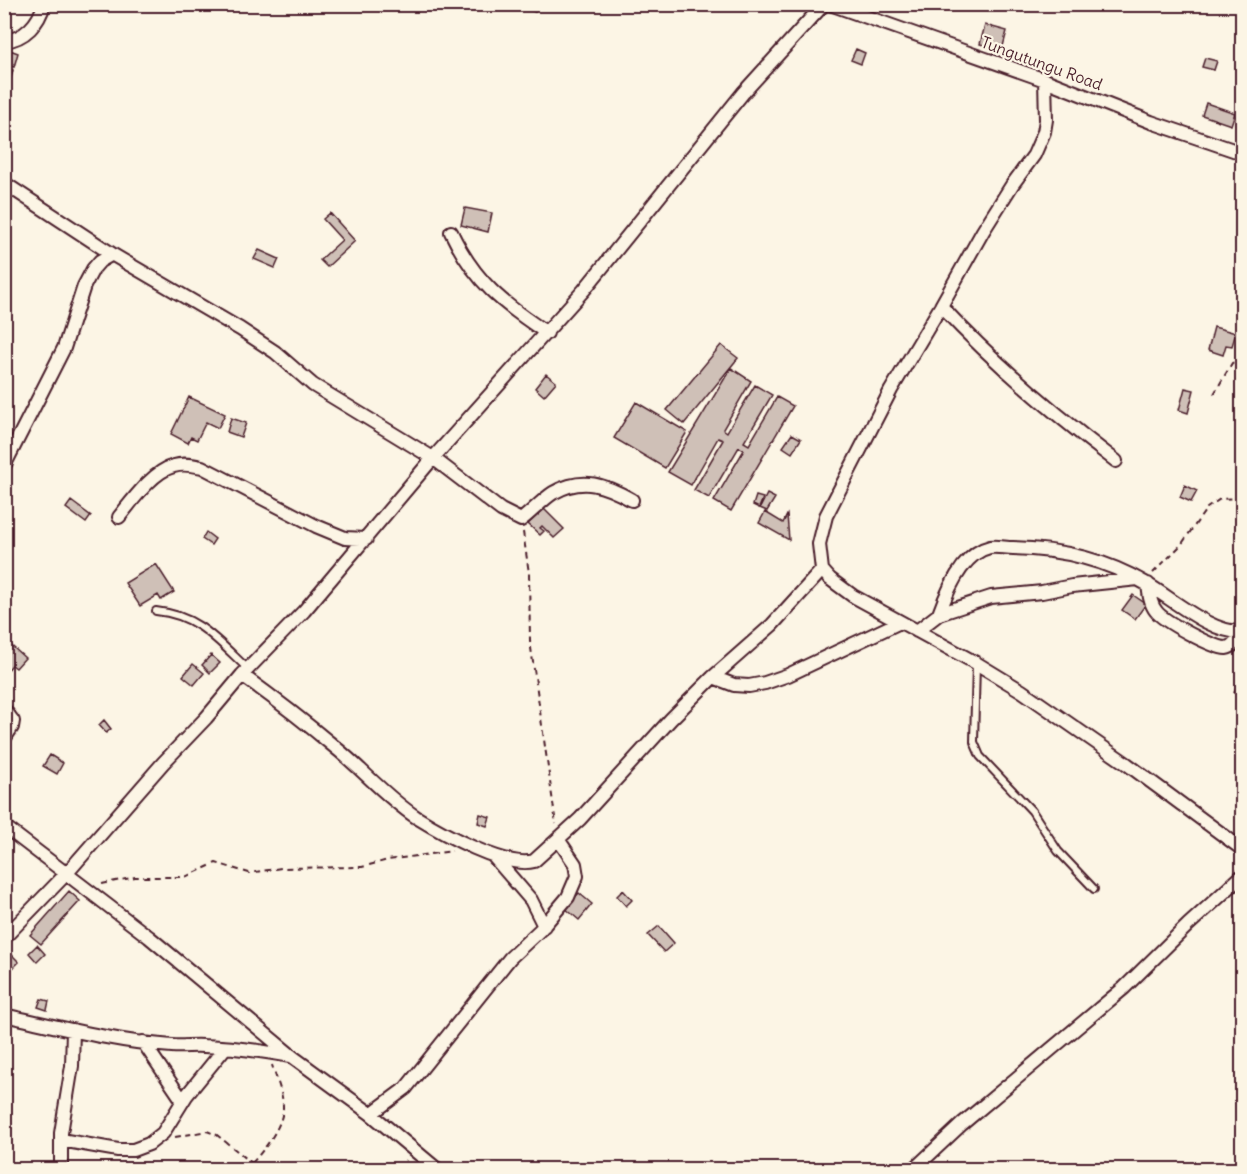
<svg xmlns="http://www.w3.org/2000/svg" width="1247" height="1174" viewBox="0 0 1247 1174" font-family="Delius,sans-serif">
	<rect width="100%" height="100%" fill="#fcf5e5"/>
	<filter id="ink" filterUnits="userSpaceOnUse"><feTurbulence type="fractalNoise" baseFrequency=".0167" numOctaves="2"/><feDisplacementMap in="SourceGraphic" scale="12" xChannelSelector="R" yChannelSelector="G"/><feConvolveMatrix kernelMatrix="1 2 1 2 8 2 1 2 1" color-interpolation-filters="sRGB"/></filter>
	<g filter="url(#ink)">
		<path fill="#cfc0b7" stroke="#4a1f2b" stroke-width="1.5" d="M522,4H537L535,12L521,7Z
			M985,25L1007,31L1002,50L980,44Z
			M856,49L865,53L861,64L851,60Z
			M10,50L18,53L14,67L5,65Z
			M1205,58L1217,61L1214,70L1202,67Z
			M4,68L13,70L4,104Z
			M1206,103L1235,113L1231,125L1202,115Z
			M465,208L492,213L488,232L461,225Z
			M330,213L355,241L327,267L320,260L342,240L323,219Z
			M259,250L279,259L275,268L254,259Z
			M1214,327L1236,333L1232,346L1226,345L1223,355L1208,350Z
			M721,345L738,358L684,424L667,410Z
			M731,368L751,381L723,429L727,432L755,385L772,395L744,442L749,445L777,397L793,406L731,511L714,501L744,450L739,447L709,498L694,490L723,440L718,438L691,485L668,472Z
			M546,374L556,382L544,396L535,388Z
			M1185,388L1194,390L1188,413L1179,410Z
			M189,397L225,414L218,428L206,422L197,440L191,437L188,443L171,434Z
			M636,402L687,432L665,468L614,438Z
			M231,418L246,423L241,437L227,432Z
			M792,434L801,439L792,453L783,447Z
			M1185,485L1197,491L1191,502L1180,497Z
			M767,494L775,498L767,511L760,508Z
			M756,496L763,498L759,508L753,505Z
			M71,501L91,516L86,523L66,508Z
			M544,509L564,529L554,538L542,526L540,528L544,531L540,535L528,524Z
			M765,512L783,523L787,515L789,540L759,523Z
			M206,532L215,539L211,545L202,539Z
			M156,564L174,592L161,600L158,595L140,606L125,583Z
			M1133,595L1146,604L1135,619L1122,610Z
			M4,639L25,658L16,668L12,665L4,674Z
			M211,655L220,663L210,673L202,665Z
			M193,664L204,673L194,685L183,676Z
			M1242,670V696L1234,693Z
			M104,720L111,729L106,733L99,725Z
			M50,755L63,763L57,774L43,766Z
			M480,814L490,817L487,826L478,823Z
			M623,890L632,900L626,906L617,896Z
			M69,891L80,901L41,944L30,935Z
			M579,893L592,904L579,920L565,908Z
			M659,926L674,943L664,952L648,935Z
			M37,945L45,954L37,962L29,953Z
			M11,954L19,962L13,968L5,960Z
			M41,999L49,1001L47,1010L38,1007Z"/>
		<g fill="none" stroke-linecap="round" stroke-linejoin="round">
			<g stroke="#4a1f2b" stroke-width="10">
				<path id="lane" d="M156,611C198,615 218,641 248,669
					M976,664L974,742L980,756L1032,811L1058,851L1094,889"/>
			</g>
			<g stroke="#4a1f2b" stroke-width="16">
				<path id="street" d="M830,4L1045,80L1151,122L1242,153
					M4,41C25,39 39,23 44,4
					M1045,80L1046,120L1044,132L1034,155L1012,185L983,231L941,306L891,390L826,516L819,544L822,570L830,579L853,596L976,663L1022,691L1127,764L1242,849
					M4,183L115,256L240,329L275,352L313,385L433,458L501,510L521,520C532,512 542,500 553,493C583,476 605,485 632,500
					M451,232C474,281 503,304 547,333
					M941,306C995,364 1053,413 1116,461
					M4,466L64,348L84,286L93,269L100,261L112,254
					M119,517C132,501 153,471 174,466C183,463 193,465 202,467L316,526L345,538L366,539
					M1148,584C1149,593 1150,604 1156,611C1163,621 1213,648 1226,648C1234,647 1238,638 1242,632
					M939,614C947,591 963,553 990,547C997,546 1006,548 1013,548C1059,549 1106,560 1145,583C1173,599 1210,633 1242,632
					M917,631L939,614L991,597L1042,592L1072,586L1138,579
					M242,675C274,698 305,722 336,748C363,770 387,798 416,817C442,833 506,869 534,861L580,819L671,719L713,677L772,625L822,570
					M713,677L734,685L749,686L765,683L788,675L900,622
					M4,709L13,721L12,727L4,739
					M4,826L149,937L293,1057L371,1114L438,1170
					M494,857L531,900L544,926
					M4,938L67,873L163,763L206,718L242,675L304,611L433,458L584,290L743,93L824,4
					M4,1015C59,1027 116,1042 172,1046C183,1047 193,1045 204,1046C233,1047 262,1051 291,1056
					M143,1042L183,1101
					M371,1114L406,1088L510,958L541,929L568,897L577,876L575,864L558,839
					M61,1140L118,1150H133L149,1144L163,1133L186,1096L225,1048
					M61,1170V1133L72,1066L73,1030
					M913,1170L962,1124L1124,988L1188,925L1242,876"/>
			</g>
			<path stroke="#4a1f2b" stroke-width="2" stroke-dasharray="6 4.5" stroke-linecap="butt" d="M1214,394L1232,363L1242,359
				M523,532L529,573L530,641L556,824
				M1153,573L1181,545L1207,508L1220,499L1242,498
				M102,884L135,877H185L216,863L249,873L281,868L362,867L388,860L452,851
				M175,1137L207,1131L217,1135L252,1163L256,1170
				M252,1163C264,1150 284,1125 283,1106C283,1094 276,1078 272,1065
				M400,1170L406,1160"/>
			<use href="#lane" stroke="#fcf5e5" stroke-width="6"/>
			<use href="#street" stroke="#fcf5e5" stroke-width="12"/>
		</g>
	</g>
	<g text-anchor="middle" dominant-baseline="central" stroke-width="4.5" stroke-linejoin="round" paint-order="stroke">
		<g font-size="16" fill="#4a1f2b" stroke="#fcf5e5">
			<text transform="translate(1042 63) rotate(20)">Tungutungu Road</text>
		</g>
	</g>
	<rect width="1247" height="1174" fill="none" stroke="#fcf5e5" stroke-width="24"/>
	<rect x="12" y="12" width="1223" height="1150" fill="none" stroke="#4a1f2b" stroke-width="2" filter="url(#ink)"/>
</svg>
